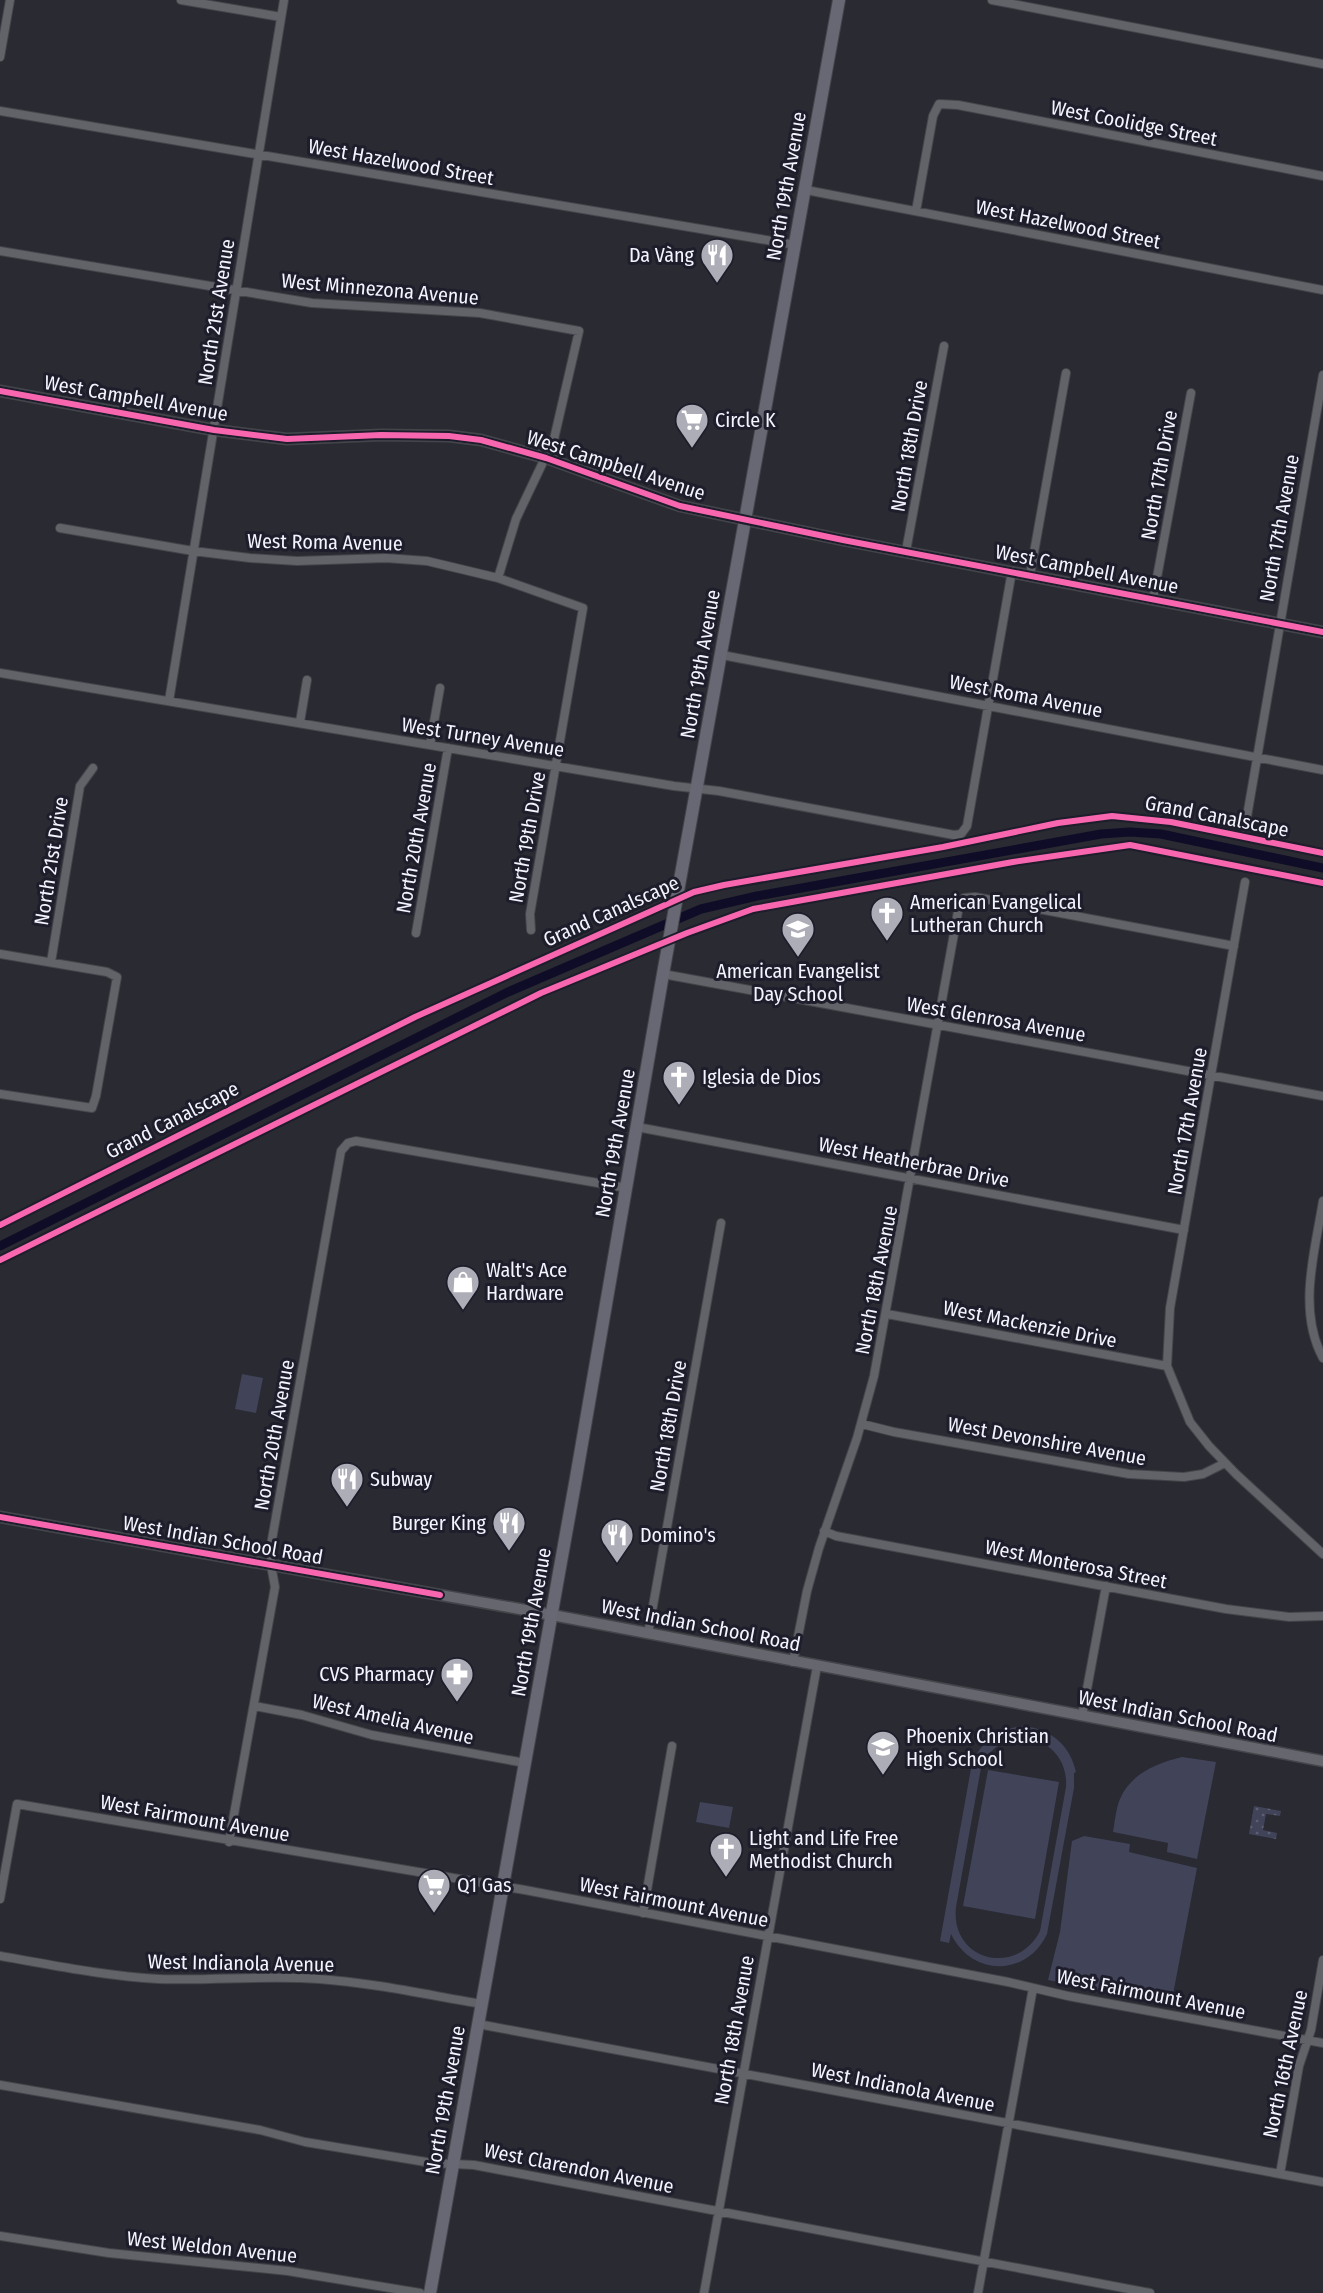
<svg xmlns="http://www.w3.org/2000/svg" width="1323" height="2293" viewBox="0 0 1323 2293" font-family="'Fira Sans Condensed',sans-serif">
	<defs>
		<pattern id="grass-dots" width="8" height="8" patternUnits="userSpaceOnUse" patternTransform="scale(1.5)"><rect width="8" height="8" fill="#414359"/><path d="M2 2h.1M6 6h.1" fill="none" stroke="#5d5f72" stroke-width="1.8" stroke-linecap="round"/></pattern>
	</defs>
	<rect width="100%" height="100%" fill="#2a2a32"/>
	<path fill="url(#grass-dots)" d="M1254,1806L1281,1811L1280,1816L1266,1814L1263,1830L1277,1833L1276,1839L1249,1834Z"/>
	<path fill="#414359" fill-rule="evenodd" d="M242,1374L263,1378L256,1413L235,1409Z
		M1023,1726C1051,1729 1070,1745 1076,1772L1074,1773V1788L1047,1934C1027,1977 972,1977 951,1934L949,1943L940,1941L972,1763C982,1741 998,1729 1023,1726ZM1018,1738C1047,1737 1068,1758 1066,1787L1040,1931C1016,1978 950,1960 956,1907L981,1768C988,1751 1000,1741 1018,1738Z
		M1182,1757L1216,1762L1197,1859L1167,1852L1168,1843L1113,1832C1115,1821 1116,1808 1120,1799C1131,1773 1158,1763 1182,1757Z
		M988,1770L1059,1782L1035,1919L963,1906Z
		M700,1802L733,1807L729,1828L696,1822Z
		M1084,1836L1130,1844L1129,1852L1197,1868L1171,2005L1048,1980L1060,1932L1072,1841Z"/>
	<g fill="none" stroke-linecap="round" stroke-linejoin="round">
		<path stroke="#0f0c27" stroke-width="9" d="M0,1246L508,992L701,909L757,896L1101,834L1130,832L1161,834L1323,868"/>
		<g stroke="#44454b" stroke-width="10">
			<path id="street" d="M181,0L281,17
				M992,0L1323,64
				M0,57L10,0
				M0,111L796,245
				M806,190L1323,290
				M916,211L933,116L939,104L958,105L1323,176
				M0,251L312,303L480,313L579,331L554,439L516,519L498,578
				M60,528L193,551L250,558L297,561L386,558L427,561L498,578L583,608L530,914L531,930
				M906,551L944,346
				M1030,575L1066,373
				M1153,599L1191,393
				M722,655L1323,770
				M0,673L674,786L719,791L954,835L961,834L967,826L1012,571
				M169,701L284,0
				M300,722L307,680
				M430,745L440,688
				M1245,828L1323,375
				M1245,882L1170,1308L1167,1366L1190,1422L1209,1446L1236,1474L1323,1554
				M416,933L448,748
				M0,954L107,972L117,977L96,1096L92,1108L0,1094
				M51,962L80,786L93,768
				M663,974L1323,1096
				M637,1127L1184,1230
				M1323,1201C1315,1251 1297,1310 1323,1358
				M887,1314L1167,1366
				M862,1424L894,1432L1129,1474L1184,1477L1203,1474L1225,1463
				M824,1531L836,1536L1226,1609L1289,1617L1323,1616
				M648,1634L721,1223
				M793,1662L807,1591L819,1548L857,1438L874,1376L959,906L964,898L975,897L1234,946
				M254,1706L302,1715L372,1735L525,1763
				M1082,1716L1106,1586
				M229,1842L275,1587L271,1565V1545L341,1151L348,1143L356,1141L627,1188
				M0,1899L17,1804L525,1890L1008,1982L1068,1996L1323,2043
				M643,1913L672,1746
				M0,1956C52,1965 105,1976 159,1979C212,1981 265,1975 319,1979C374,1983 428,1995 482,2004
				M478,2024L1323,2182
				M0,2085L260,2130L305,2142L432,2163L474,2165L1150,2293
				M1280,2174L1299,2066L1311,2030L1323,1960
				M0,2236L109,2253L288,2271L420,2293
				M704,2293L817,1666
				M978,2293L1033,1988"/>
		</g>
		<g stroke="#44454b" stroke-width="13">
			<path id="secondary" d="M0,391L214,430L287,439L381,435L449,436L481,440L546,458L680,506L843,540L1323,632
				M0,1517L531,1611L1323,1761"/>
		</g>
		<g stroke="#44454b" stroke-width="14">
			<path id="primary" d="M430,2293L576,1478L663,974L839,0"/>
		</g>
		<use href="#street" stroke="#626369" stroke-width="8"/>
		<use href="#secondary" stroke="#66666e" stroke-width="10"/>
		<use href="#primary" stroke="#676873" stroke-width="12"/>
		<g stroke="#1d1d2b" stroke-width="10">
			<path id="cycleway" d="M0,391L214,430L287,439L381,435L449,436L481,440L546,458L680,506L843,540L1323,632
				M0,1225L415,1017L694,892L724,885L943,847L1058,823L1112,816L1171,822L1323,853
				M0,1260L541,993L687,933L753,909L1013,862L1130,845L1323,883
				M0,1517L440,1595"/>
		</g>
		<use href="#cycleway" stroke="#f766af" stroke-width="6"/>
	</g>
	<defs>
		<g id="restaurant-pin" transform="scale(1.725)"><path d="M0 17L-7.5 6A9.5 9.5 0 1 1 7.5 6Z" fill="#adadb7" stroke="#1d1d2b"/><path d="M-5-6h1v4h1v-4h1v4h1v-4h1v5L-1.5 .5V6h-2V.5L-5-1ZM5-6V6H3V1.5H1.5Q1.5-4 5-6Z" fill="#fff"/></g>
		<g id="supermarket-pin" transform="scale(1.725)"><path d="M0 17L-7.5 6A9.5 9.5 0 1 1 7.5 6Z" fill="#adadb7" stroke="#1d1d2b"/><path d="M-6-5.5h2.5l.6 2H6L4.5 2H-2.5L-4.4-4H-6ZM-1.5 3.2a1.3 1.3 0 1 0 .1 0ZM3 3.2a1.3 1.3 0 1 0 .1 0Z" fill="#fff"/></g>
		<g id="church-pin" transform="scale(1.725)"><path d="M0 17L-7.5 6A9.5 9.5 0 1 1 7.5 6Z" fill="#adadb7" stroke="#1d1d2b"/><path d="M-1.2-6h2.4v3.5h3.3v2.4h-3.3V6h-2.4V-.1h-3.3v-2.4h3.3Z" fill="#fff"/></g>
		<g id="school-pin" transform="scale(1.725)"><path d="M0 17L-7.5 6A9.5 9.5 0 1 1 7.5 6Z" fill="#adadb7" stroke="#1d1d2b"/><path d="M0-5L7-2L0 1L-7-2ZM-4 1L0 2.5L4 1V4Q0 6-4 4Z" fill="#fff"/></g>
		<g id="shop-pin" transform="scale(1.725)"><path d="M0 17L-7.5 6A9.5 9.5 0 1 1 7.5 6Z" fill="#adadb7" stroke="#1d1d2b"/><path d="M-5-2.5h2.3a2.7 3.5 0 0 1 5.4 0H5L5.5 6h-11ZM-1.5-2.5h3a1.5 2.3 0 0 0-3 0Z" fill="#fff"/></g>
		<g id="pharmacy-pin" transform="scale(1.725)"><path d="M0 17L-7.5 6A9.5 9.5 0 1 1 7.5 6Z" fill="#adadb7" stroke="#1d1d2b"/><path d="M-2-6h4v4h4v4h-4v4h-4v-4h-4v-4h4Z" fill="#fff"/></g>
	</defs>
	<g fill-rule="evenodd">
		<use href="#restaurant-pin" x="717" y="255"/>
		<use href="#supermarket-pin" x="692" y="420"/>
		<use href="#church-pin" x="887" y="913"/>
		<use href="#school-pin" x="798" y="929"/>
		<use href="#church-pin" x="679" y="1077"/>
		<use href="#shop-pin" x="463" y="1282"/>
		<use href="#restaurant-pin" x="347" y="1479"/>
		<use href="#restaurant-pin" x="509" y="1523"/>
		<use href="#restaurant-pin" x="617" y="1535"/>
		<use href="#pharmacy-pin" x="457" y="1674"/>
		<use href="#school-pin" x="883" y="1747"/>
		<use href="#church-pin" x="726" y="1849"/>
		<use href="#supermarket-pin" x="434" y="1885"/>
	</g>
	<g text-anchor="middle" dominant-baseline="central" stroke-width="6" stroke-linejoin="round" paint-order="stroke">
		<g font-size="20" fill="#f3f4fe" stroke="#1d1d2b">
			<text transform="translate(1134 123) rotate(11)">West Coolidge Street</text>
			<text transform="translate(401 162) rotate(10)">West Hazelwood Street</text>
			<text transform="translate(786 186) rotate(-80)">North 19th Avenue</text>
			<text transform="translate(1068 224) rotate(11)">West Hazelwood Street</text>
			<text transform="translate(380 289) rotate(5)">West Minnezona Avenue</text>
			<text transform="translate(216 312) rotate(-81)">North 21st Avenue</text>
			<text transform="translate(136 398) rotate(10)">West Campbell Avenue</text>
			<text transform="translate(909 446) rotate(-80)">North 18th Drive</text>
			<text transform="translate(616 465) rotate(18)">West Campbell Avenue</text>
			<text transform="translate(1159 475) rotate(-80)">North 17th Drive</text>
			<text transform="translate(1279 528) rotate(-80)">North 17th Avenue</text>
			<text transform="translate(325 542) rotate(1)">West Roma Avenue</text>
			<text transform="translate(1087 569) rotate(11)">West Campbell Avenue</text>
			<text transform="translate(700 664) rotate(-80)">North 19th Avenue</text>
			<text transform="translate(1026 696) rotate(11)">West Roma Avenue</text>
			<text transform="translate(483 737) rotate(9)">West Turney Avenue</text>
			<text transform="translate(1217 816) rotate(11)">Grand Canalscape</text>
			<text transform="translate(527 837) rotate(-80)">North 19th Drive</text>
			<text transform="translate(416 838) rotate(-80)">North 20th Avenue</text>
			<text transform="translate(51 861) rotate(-81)">North 21st Drive</text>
			<text transform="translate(611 911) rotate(-24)">Grand Canalscape</text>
			<text transform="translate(996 1019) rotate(10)">West Glenrosa Avenue</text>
			<text transform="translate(172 1120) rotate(-27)">Grand Canalscape</text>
			<text transform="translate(1187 1121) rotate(-80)">North 17th Avenue</text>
			<text transform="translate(615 1143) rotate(-80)">North 19th Avenue</text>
			<text transform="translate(914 1162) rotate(11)">West Heatherbrae Drive</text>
			<text transform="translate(876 1280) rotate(-79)">North 18th Avenue</text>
			<text transform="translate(1030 1324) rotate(11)">West Mackenzie Drive</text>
			<text transform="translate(668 1426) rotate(-80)">North 18th Drive</text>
			<text transform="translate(274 1435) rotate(-80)">North 20th Avenue</text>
			<text transform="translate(1047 1441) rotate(10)">West Devonshire Avenue</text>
			<text transform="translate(223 1540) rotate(10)">West Indian School Road</text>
			<text transform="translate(1076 1564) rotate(11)">West Monterosa Street</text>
			<text transform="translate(531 1622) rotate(-80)">North 19th Avenue</text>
			<text transform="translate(701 1625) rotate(11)">West Indian School Road</text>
			<text transform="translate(1178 1716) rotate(11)">West Indian School Road</text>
			<text transform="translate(393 1719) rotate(13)">West Amelia Avenue</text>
			<text transform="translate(195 1818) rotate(10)">West Fairmount Avenue</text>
			<text transform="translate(674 1902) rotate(11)">West Fairmount Avenue</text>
			<text transform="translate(241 1963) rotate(1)">West Indianola Avenue</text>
			<text transform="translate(1151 1994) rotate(11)">West Fairmount Avenue</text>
			<text transform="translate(734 2030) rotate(-80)">North 18th Avenue</text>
			<text transform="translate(1285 2064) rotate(-78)">North 16th Avenue</text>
			<text transform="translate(903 2087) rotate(11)">West Indianola Avenue</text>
			<text transform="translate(445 2100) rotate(-80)">North 19th Avenue</text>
			<text transform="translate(579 2168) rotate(11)">West Clarendon Avenue</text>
			<text transform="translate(212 2247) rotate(6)">West Weldon Avenue</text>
		</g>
		<g font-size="20" fill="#f3f4fe" stroke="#1d1d2b" text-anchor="start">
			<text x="694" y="255" text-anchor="end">Da Vàng</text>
			<text x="715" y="420">Circle K</text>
			<text x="910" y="902">American Evangelical<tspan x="910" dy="23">Lutheran Church</tspan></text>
			<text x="798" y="971" text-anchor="middle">American Evangelist<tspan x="798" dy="23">Day School</tspan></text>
			<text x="702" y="1077">Iglesia de Dios</text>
			<text x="486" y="1270">Walt's Ace<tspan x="486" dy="23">Hardware</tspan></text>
			<text x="370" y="1479">Subway</text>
			<text x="486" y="1523" text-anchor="end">Burger King</text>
			<text x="640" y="1535">Domino's</text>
			<text x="434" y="1674" text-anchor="end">CVS Pharmacy</text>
			<text x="906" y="1736">Phoenix Christian<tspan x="906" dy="23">High School</tspan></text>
			<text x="749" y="1838">Light and Life Free<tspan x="749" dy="23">Methodist Church</tspan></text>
			<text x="457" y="1885">Q1 Gas</text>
		</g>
	</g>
</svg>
